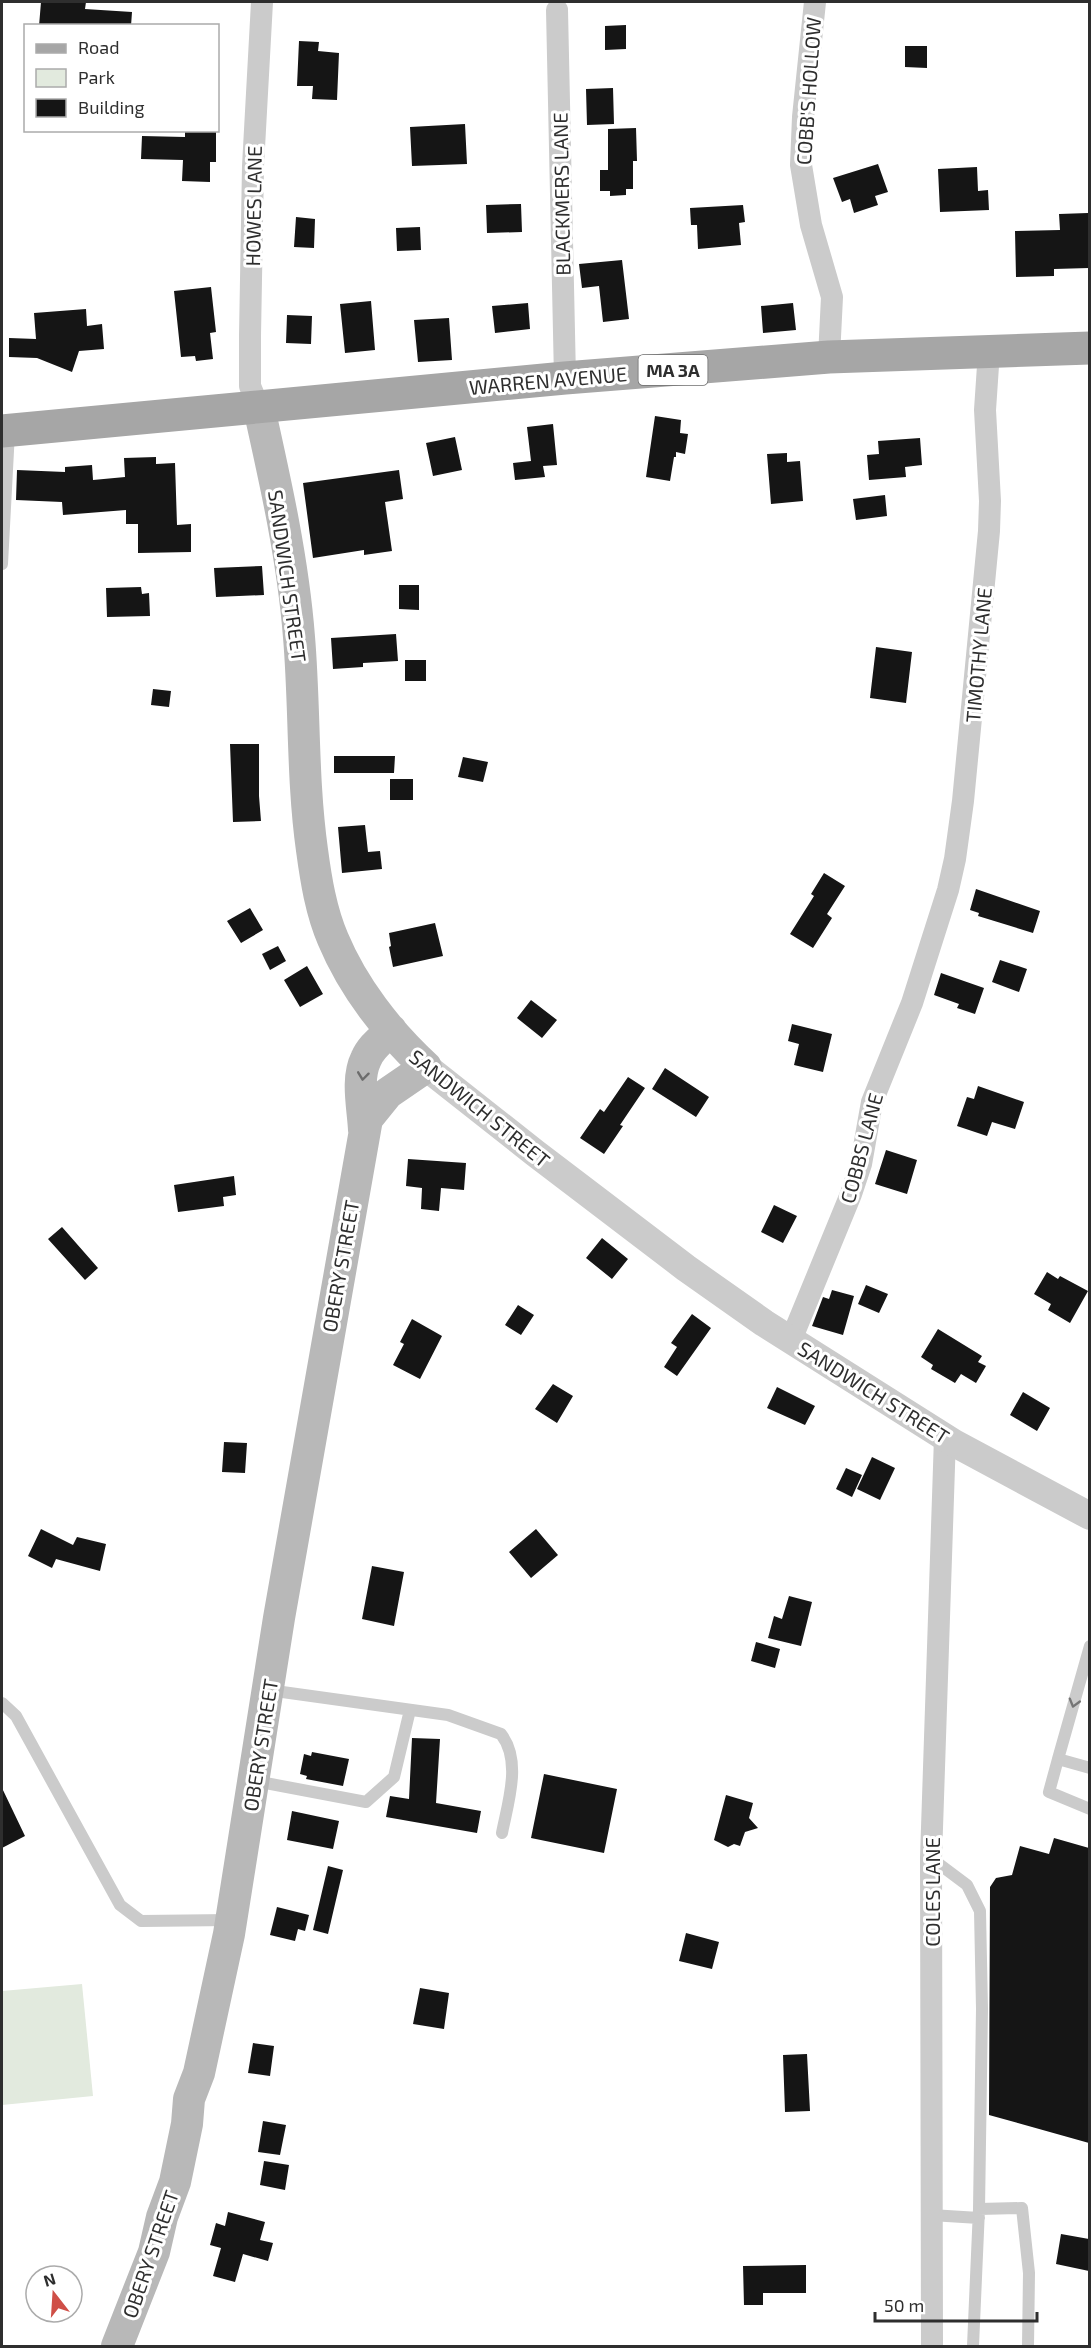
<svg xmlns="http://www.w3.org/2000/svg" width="1091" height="2348" viewBox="0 0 1091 2348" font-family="'Exo 2',sans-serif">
	<rect width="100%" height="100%" fill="#fff"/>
	<path fill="#e2eade" d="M82,1984L93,2096L2,2105V1991Z"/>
	<path fill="#151515" d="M41,2H86L85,9L132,12L131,26H39Z
		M626,25V49L605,50V26Z
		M299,41L319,42L318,51L339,53L337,100L312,99L313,86H297Z
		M905,46H927V68L905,67Z
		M613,88L614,124L587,125L586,89Z
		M465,124L467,164L412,166L410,127Z
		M636,128L637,161H633V189H626V195L610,196V191H600V170H608V129Z
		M185,130H216V162H210V182L182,181L183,160L141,159L142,136L185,137Z
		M878,164L888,192L875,196L878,205L854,213L850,199L842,202L833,178Z
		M977,167L978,191L988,190L989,210L940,212L938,169Z
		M521,204L522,232L487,233L486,205Z
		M743,205L745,222L739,223L741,245L698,249L697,225H691L690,208Z
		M1088,213L1089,268L1054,269V276L1016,277L1015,231L1060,230L1059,214Z
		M296,217L315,219L314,248L294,247Z
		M420,227L421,250L397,251L396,228Z
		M622,260L629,319L603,322L599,286L582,288L579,264Z
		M211,287L216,332L210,333L213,359L196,361L195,356L181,357L174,291Z
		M371,301L375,350L345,353L340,304Z
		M528,303L530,329L495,333L492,306Z
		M793,303L796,330L763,333L761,306Z
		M86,309L87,326L102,324L104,349L79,351L72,372L37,358L9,357V338L36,339L34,313Z
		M287,315L312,316L311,344L286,343Z
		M449,318L452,360L418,362L414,320Z
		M655,416L681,420L680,433L688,434L685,454L676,452V457H674L670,481L646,477Z
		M553,424L557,465L543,466L545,477L515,480L513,463L531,461L527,427Z
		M455,437L462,470L433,476L426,443Z
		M920,438L922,465L905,467L906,477L869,480L867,455L879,454L878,441Z
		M787,453V462L800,461L803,501L771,504L767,454Z
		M156,457V464L175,463L177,525L191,524V552L138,553V524H126V510L63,515L62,502L16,500L17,470L65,472V467L92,465L93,480L125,477L124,458Z
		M399,470L403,499L385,502L392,551L364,555V550L313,558L303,483Z
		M885,495L887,516L856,520L853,499Z
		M262,566L264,595L216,597L214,568Z
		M399,585H419V610L399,609Z
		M141,587L142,594L149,593L150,616L107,617L106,588Z
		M396,634L398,661L363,663V667L333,669L331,638Z
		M876,647L912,652L906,703L870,698Z
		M405,660H426V681H405Z
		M153,689L171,691L169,707L151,705Z
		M230,744H259V796L261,821L233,822Z
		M334,756H395L394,773H334Z
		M463,757L488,762L483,782L458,777Z
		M390,779H413V800H390Z
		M365,825L368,852L380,851L382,869L342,873L338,827Z
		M824,873L845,886L827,914L832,918L813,948L790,934L814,896L811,894Z
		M976,889L1040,911L1033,933L978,916L979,913L970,910Z
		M250,908L263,930L241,943L227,921Z
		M435,923L443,956L393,967L389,947L391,946L389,933Z
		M278,946L286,961L270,970L262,954Z
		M1000,960L1027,969L1019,992L992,982Z
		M307,966L323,994L300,1007L284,980Z
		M941,973L984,988L975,1014L957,1008L959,1004L934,995Z
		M531,1000L557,1020L542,1038L517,1018Z
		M792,1024L832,1034L823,1072L794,1065L799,1044L788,1041Z
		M665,1068L709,1097L696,1117L652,1089Z
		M628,1077L645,1088L620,1125L623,1126L604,1154L580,1138L600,1109L604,1112Z
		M978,1086L1024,1102L1015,1129L992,1122L987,1136L957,1126L967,1097L974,1099Z
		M886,1150L917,1160L907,1194L875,1184Z
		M408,1159L466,1163L464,1190L441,1188L439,1211L421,1209L422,1188L406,1186Z
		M234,1176L236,1195L223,1197L224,1206L178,1212L174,1185Z
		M774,1205L797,1216L783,1243L761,1232Z
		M62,1227L98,1268L85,1280L48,1239Z
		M602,1238L628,1259L612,1279L586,1258Z
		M1047,1272L1058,1279L1060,1276L1088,1291L1070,1323L1048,1310L1051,1304L1034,1294Z
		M866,1285L888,1294L879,1313L858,1304Z
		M832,1290L854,1296L843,1335L812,1326L823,1297L829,1299Z
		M518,1305L534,1315L521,1335L505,1325Z
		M692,1314L711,1328L677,1376L664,1367L677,1347L671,1343Z
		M412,1319L442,1336L420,1379L393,1365L404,1344L400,1342Z
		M938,1329L982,1356L978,1362L986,1366L976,1383L961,1374L955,1383L931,1369L933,1365L921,1357Z
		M553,1384L573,1396L557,1423L535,1409Z
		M777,1387L815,1406L805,1425L767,1408Z
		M1023,1392L1050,1408L1037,1431L1010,1415Z
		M224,1442L247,1443L245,1473L222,1472Z
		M872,1457L895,1468L880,1500L857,1489Z
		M846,1468L862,1475L852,1497L836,1489Z
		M41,1529L73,1545L77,1537L106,1544L100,1571L56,1559L52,1568L28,1556Z
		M536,1529L558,1555L531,1578L509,1552Z
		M372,1566L404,1572L394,1626L362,1619Z
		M789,1596L812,1602L801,1646L768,1638L774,1616L782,1619Z
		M756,1642L780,1649L775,1668L751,1661Z
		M412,1738L440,1739L436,1803L481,1811L477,1833L386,1817L390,1796L409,1799Z
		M312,1752L349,1759L343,1786L306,1779L307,1776L300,1774L304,1754L311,1756Z
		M544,1774L617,1789L604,1853L531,1838Z
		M2,1788L25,1836L2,1848Z
		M726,1795L753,1803L749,1818L758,1828L745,1832L740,1846L734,1844L728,1847L714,1840Z
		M292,1811L339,1821L333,1849L287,1840Z
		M1054,1838L1089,1848V2143L989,2115L990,1887L996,1878L1012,1875L1020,1846L1049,1854Z
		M328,1866L343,1870L328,1934L313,1930Z
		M277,1907L309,1915L305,1931L298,1929L295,1941L270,1935Z
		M686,1933L719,1942L712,1969L679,1961Z
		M420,1988L449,1993L444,2029L413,2024Z
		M253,2043L274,2046L270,2076L248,2073Z
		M807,2054L810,2111L785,2112L783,2055Z
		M263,2121L286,2125L280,2155L258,2152Z
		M264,2161L289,2165L285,2190L260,2185Z
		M228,2212L265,2222L260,2240L273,2243L268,2261L243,2254L235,2282L213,2276L221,2248L210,2245L216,2223L225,2226Z
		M1061,2234L1089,2239V2271L1056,2264Z
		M806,2265V2293H763V2305H744L743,2266Z"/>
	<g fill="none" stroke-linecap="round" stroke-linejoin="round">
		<path stroke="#cbcbcb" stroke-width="12" d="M2,564L9,432
			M1090,1646L1058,1759L1090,1768
			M268,1690L448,1715L501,1734C522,1761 508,1802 502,1833
			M2,1703L16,1716L120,1905L141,1921L230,1920
			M1058,1759L1049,1792L1090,1809
			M255,1781L366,1802L394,1777L410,1710
			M931,1858L967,1885L980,1911L982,2009L979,2209L973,2346
			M979,2209L1022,2208L1029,2273L1028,2346
			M931,2215L979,2218"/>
		<path stroke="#cbcbcb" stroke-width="22" d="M815,2L803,117L801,165L811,225L832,297L829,357
			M557,10L565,378
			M259,408L250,386V336L253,166L262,2
			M791,1340L851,1194L861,1164L872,1102L912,1003L948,890L955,859L963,801L989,531L990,501L985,410L989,351
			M932,2346L931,1858L945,1437"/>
		<path stroke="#cbcbcb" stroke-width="28" d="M426,1067L535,1153L686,1268L764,1323L954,1443L1090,1516"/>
		<path stroke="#b8b8b8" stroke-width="32" d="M364,1130C363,1108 356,1079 366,1059C371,1047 382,1039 391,1030
			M117,2346L154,2252L162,2217L175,2182L187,2124L189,2099L199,2073L229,1934L279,1618L367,1119L388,1093L426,1067C388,1032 353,987 333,939C321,911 316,880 312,850C302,779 305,708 299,637C293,560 276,484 259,408"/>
		<path stroke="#a6a6a6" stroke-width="33" d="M2,431L565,378L829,357L1090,348"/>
	</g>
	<defs><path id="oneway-chevron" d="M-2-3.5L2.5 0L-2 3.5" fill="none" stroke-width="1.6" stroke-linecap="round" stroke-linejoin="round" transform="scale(1.5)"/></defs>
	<use stroke="#6c6c6c" href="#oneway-chevron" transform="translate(363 1076) rotate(97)"/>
	<use stroke="#757575" href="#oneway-chevron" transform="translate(1074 1703) rotate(106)"/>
	<g text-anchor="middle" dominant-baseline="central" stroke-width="6" stroke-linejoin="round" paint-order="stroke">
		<rect fill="#fff" stroke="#6d6d6d" stroke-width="1.5" x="638.5" y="355" width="69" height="30" rx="4.5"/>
		<g font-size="18" font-weight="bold" fill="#2e2e2e">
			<text x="673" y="370">MA 3A</text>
		</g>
		<g font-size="20" fill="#2e2e2e" stroke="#fff">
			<text transform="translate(808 91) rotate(-86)">COBB'S HOLLOW</text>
			<text transform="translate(561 194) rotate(-91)">BLACKMERS LANE</text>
			<text transform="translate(253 206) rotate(-89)">HOWES LANE</text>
			<text transform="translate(548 380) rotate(-5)">WARREN AVENUE</text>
			<text transform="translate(288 576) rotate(82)">SANDWICH STREET</text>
			<text transform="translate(978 655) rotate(-85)">TIMOTHY LANE</text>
			<text transform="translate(480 1108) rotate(39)">SANDWICH STREET</text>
			<text transform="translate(861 1148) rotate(-75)">COBBS LANE</text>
			<text transform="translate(340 1266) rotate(-80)">OBERY STREET</text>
			<text transform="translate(874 1392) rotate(32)">SANDWICH STREET</text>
			<text transform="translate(260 1745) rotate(-81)">OBERY STREET</text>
			<text transform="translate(932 1892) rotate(-90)">COLES LANE</text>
			<text transform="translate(150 2254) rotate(-71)">OBERY STREET</text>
		</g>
	</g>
	<rect width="1091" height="2348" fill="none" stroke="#2e2e2e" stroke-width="6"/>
	<rect x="24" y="24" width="195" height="108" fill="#ffffff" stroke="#ababab" stroke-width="1.5"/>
	<rect x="36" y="44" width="30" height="9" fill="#a6a6a6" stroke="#ababab" stroke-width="1.5"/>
	<text x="78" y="54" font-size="18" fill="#2e2e2e">Road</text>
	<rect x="36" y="69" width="30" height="18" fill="#e2eade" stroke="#ababab" stroke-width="1.5"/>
	<text x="78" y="84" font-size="18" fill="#2e2e2e">Park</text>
	<rect x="36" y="99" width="30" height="18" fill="#151515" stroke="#ababab" stroke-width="1.5"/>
	<text x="78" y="114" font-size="18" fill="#2e2e2e">Building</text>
	<g transform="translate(54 2294) rotate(343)"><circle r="28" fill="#ffffff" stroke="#ababab" stroke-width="1.5"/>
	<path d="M0-4.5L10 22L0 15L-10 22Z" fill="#cf4f47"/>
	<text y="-9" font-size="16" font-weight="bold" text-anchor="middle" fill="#2e2e2e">N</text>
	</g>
	<path d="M875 2312v9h162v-9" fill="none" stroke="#2e2e2e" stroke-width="3"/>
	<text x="884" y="2312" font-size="18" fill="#2e2e2e" stroke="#ffffff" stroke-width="4.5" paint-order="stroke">50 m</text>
</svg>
